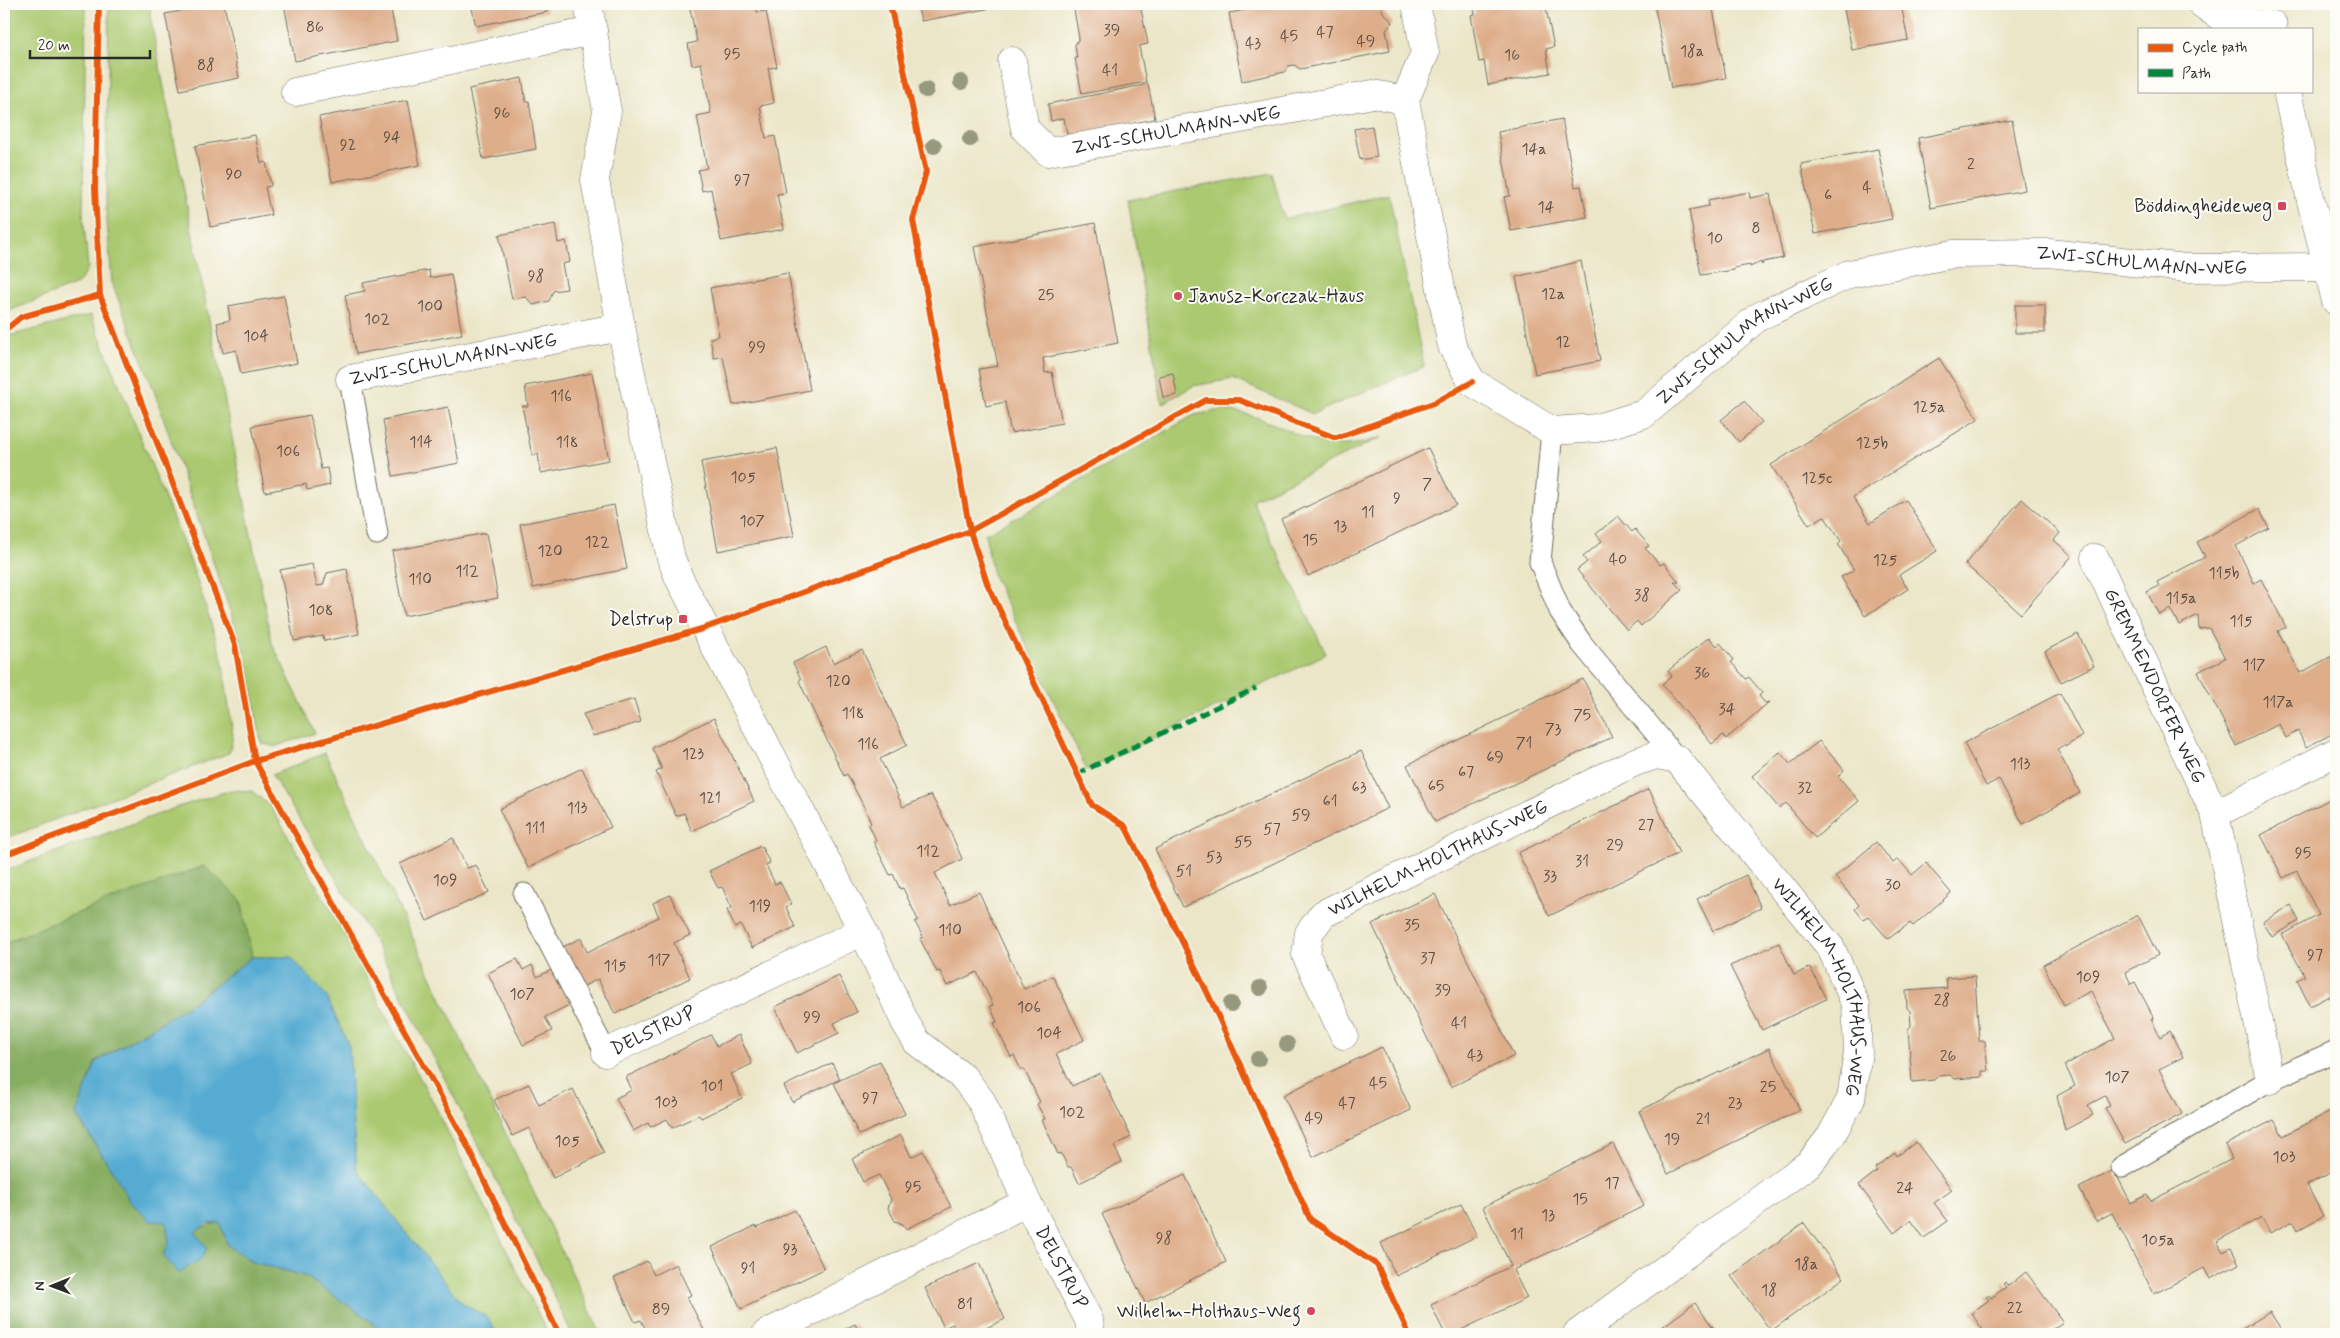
<svg xmlns="http://www.w3.org/2000/svg" width="2340" height="1338" viewBox="0 0 2340 1338" font-family="Mynerve,sans-serif">
	<rect width="100%" height="100%" fill="#fdfcf7"/>
	<filter id="ink" filterUnits="userSpaceOnUse"><feTurbulence type="fractalNoise" baseFrequency=".02" numOctaves="2"/><feDisplacementMap in="SourceGraphic" scale="10" xChannelSelector="R" yChannelSelector="G"/><feConvolveMatrix kernelMatrix="1 2 1 2 8 2 1 2 1" color-interpolation-filters="sRGB"/></filter>
	<filter id="wash" filterUnits="userSpaceOnUse"><feTurbulence type="fractalNoise" baseFrequency=".0096" numOctaves="4" result="noise"/><feDisplacementMap in="SourceGraphic" scale="20" xChannelSelector="R" yChannelSelector="G"/><feGaussianBlur stdDeviation="1.12" result="paint"/><feColorMatrix in="noise" values="0 0 0 0 0 0 0 0 0 0 0 0 0 0 0 0 0 1.4 0 .05"/><feComposite in="paint" operator="in"/></filter>
	<g filter="url(#wash)">
		<rect width="100%" height="100%" fill="#ebe6c8"/>
		<path fill="#aac970" stroke="#6a7a4e" d="M4,4H86L83,212L88,268L79,283L4,313Z
			M109,4H151L150,16L272,643L315,733L274,747L261,743L247,660L153,388L112,283L106,208Z
			M1272,173L1284,219L1389,194L1424,366L1313,414L1233,379L1193,386L1162,404L1128,200Z
			M91,315L193,568L222,658L233,736L229,753L4,839V337Z
			M1222,410C1286,415 1312,464 1382,437L1252,500L1326,654L1087,770L993,575L985,534L1027,512L1194,415Z
			M325,753L601,1334H572L542,1270L375,942L272,775Z
			M231,790L252,791L271,807L342,929L395,1033L431,1098L548,1334H497L488,1318L461,1303L357,1170L353,1125L291,957H252L241,900L98,905L4,943V871L178,807Z"/>
		<path fill="#87ad62" stroke="#596c46" d="M204,866L241,900L252,957L188,1006L96,1061L76,1115L115,1175L129,1200L166,1222L169,1243C186,1236 202,1225 220,1223L228,1246L253,1262L305,1276L367,1318L383,1334H4V943L98,905Z"/>
		<path fill="#55abd2" stroke="#406b7e" d="M252,957H291L326,995L349,1046L353,1125L357,1170L461,1302L488,1318L497,1334H383L367,1318L305,1276L253,1262L228,1246L220,1223L206,1224L195,1232L207,1248L201,1259L178,1273L163,1255L169,1243L166,1222L150,1221L129,1200L115,1175L76,1114L96,1062L188,1006Z"/>
		<g fill="none" stroke-linecap="round" stroke-linejoin="round">
			<path stroke="#55abd2" stroke-width="12" d="M4,1328L13,1334"/>
		</g>
		<g id="blocks">
			<path fill="#dead8a" d="M217,4H224L239,78L180,90L165,14Z
				M284,4H390L397,41L295,61Z
				M471,4H546L547,12L476,26Z
				M689,4H755L757,12L766,11L777,67L768,68L774,103L760,106L766,138L775,136L786,193L777,194L784,229L721,241L711,189L702,191L698,170L707,168L697,116L711,113L701,63L692,65L688,44L697,42Z
				M917,4H1008V5L921,21Z
				M1073,4H1140L1148,44L1139,46L1146,82L1082,94L1075,58H1077L1075,45L1079,38Z
				M1277,4H1380L1383,12L1393,23L1386,30L1390,51L1300,69L1294,65L1288,66L1285,72L1242,81L1229,13Z
				M1473,4H1545L1554,47L1546,49L1550,73L1488,85L1484,61L1479,62L1471,15L1475,14Z
				M1654,4H1712L1726,78L1671,88Z
				M1843,4H1901L1908,40L1852,50Z
				M522,78L526,102L529,101L536,149L483,159L469,89Z
				M1148,84L1155,119L1079,134H1067L1064,118L1051,121L1048,104Z
				M408,100L420,165L332,182L319,117Z
				M1562,119L1575,187L1581,186L1587,217L1511,231L1504,197L1510,196L1498,132Z
				M2012,120L2025,190L1931,208L1918,138Z
				M1372,126L1377,157L1360,160L1354,129Z
				M255,135L261,163L266,162L271,186L265,187L271,215L210,227L195,146Z
				M1878,149L1892,219L1815,234L1801,164Z
				M1749,192L1750,198L1770,194L1783,258L1763,262L1762,265L1761,262L1750,267V265L1734,268V270L1701,275L1689,210L1709,206L1708,200Z
				M1095,223L1118,343L1043,358L1045,373L1052,372L1062,423L1011,433L1005,402L986,406L979,369L998,366L974,247Z
				M555,224L558,243L566,241L570,262L562,264L567,289L553,291L549,301L533,305L526,297L512,299L499,235Z
				M1581,261L1600,361L1535,374L1516,277Z
				M429,270L430,278L451,274L462,334L356,354L345,295L365,291L363,283Z
				M788,273L810,390L733,405L723,357L714,358L710,338L719,336L710,288Z
				M284,296L297,363L241,374L236,350L223,353L217,323L230,320L228,306Z
				M2015,305H2045V333H2015Z
				M1939,358L1978,419L1853,497L1870,523L1906,500L1937,551L1899,575L1908,589L1865,616L1841,577L1854,570L1838,544L1841,541L1824,516L1809,525L1771,465Z
				M592,373L609,460L541,473L538,454L532,455L522,406H528L525,386Z
				M1173,373L1177,395L1163,398L1159,376Z
				M1744,401L1762,422L1739,442L1721,420Z
				M448,407L459,463L393,476L383,420Z
				M310,415L321,469L327,468L330,485L307,490L306,484L265,492L252,426Z
				M777,448L794,536L718,551L701,462Z
				M1428,448L1456,505L1308,576L1281,519Z
				M2022,499L2060,533L2054,540L2072,556L2021,614L1965,564Z
				M614,505L627,569L533,588L520,524Z
				M2259,509L2269,528L2236,546L2254,583L2261,579L2286,627L2278,631L2300,673L2336,654L2334,657L2336,661V732L2306,747L2298,731L2286,738L2279,724L2236,746L2198,672L2225,658L2209,628L2199,629L2198,615L2179,625L2170,609L2159,615L2147,592L2159,586L2157,582L2205,557L2197,542Z
				M1618,516L1632,532L1635,529L1649,546L1645,548L1653,557L1660,565L1664,563L1679,582H1674L1682,590L1641,626L1637,621L1627,630L1577,570L1587,562L1583,557L1602,541L1596,534Z
				M486,533L498,598L404,616L392,551Z
				M312,564L317,586L323,585L327,573L347,569L359,634L324,641L323,636L294,641L280,570Z
				M2078,634L2094,666L2061,682L2045,651Z
				M1709,637L1717,646L1720,643L1734,660L1731,662L1746,679L1749,677L1762,693L1759,696L1765,703L1769,702L1726,739L1723,735L1712,744L1662,684L1672,676L1668,671Z
				M826,647L833,663L862,650L907,745L880,759L888,775L903,807L931,795L948,826L962,859L935,873L950,905L979,892L1024,989L1053,976L1084,1040L1056,1054L1072,1086L1100,1073L1131,1137L1114,1146L1122,1162L1079,1183L1071,1167H1068L1061,1153L1058,1154L1042,1120L1045,1119L1037,1104L1040,1102L1024,1069L1021,1070L1014,1055L1011,1057L994,1023L997,1022L990,1006L993,1005L977,972L947,986L940,971L937,972L920,939L923,937L915,922L918,920L903,888L900,889L893,874L890,875L873,841L876,840L869,825L871,823L864,807L847,774L844,776L799,681L801,679L793,663Z
				M1583,679L1612,737L1435,822L1407,765Z
				M2060,693L2082,736L2065,747L2064,745L2057,749L2080,793L2023,824L1999,779L1986,786L1964,743Z
				M634,699L641,722L593,736L583,714Z
				M714,718L754,801L692,831L684,813L676,816L656,772L662,769L652,748Z
				M1819,741L1844,770L1838,776L1859,801L1815,838L1786,803L1779,808L1752,776L1780,752L1790,764Z
				M1361,751L1388,808L1183,907L1155,849Z
				M582,768L611,827L528,868L499,809Z
				M1649,789L1679,853L1549,916L1518,853Z
				M2336,796V1011L2329,996L2310,1006L2297,980L2305,976L2282,935L2319,915L2297,871L2283,878L2261,835Z
				M453,838L467,868L476,865L489,892L427,921L400,864Z
				M1876,842L1893,863L1898,859L1912,875L1926,863L1951,893L1913,926L1910,923L1888,939L1868,916L1863,919L1855,909L1859,905L1835,877Z
				M761,846L770,863L766,865L775,884L780,882L791,904L786,907L795,927L752,948L741,925L735,928L727,910L732,908L722,887L718,888L709,871Z
				M1746,875L1761,908L1713,931L1697,899Z
				M1435,894L1514,1056L1451,1087L1372,924Z
				M670,895L690,935L674,943L690,978L615,1014L598,979L582,987L563,947L581,938L587,952L659,917L653,903Z
				M2291,905L2299,921L2272,937L2263,922Z
				M2138,915L2158,955L2125,972L2131,984L2135,982L2154,1018L2151,1019L2160,1037L2170,1031L2183,1057L2159,1069L2182,1114L2125,1144L2105,1108L2110,1106L2105,1096L2088,1105L2093,1115L2065,1130L2057,1096L2075,1086L2065,1065L2115,1038L2091,991L2064,1005L2043,965Z
				M1779,943L1794,975L1810,967L1826,999L1762,1030L1730,966Z
				M517,959L523,970L532,965L537,977L553,969L571,1004L545,1017L552,1031L523,1045L488,973Z
				M839,976L857,1012L834,1023L839,1033L797,1053L775,1007Z
				M1975,976L1979,1041H1985L1988,1071H1982V1077L1955,1079L1950,1075L1938,1076L1934,1080L1912,1082L1908,1029L1911,1026L1910,1011L1907,1008L1906,991L1947,988L1946,978Z
				M711,1035L717,1046L739,1035L752,1064L731,1074L742,1098L701,1118L699,1115L672,1128L667,1119L650,1127L648,1123L633,1131L616,1098L632,1090L626,1077Z
				M1382,1047L1411,1110L1313,1157L1283,1095Z
				M1769,1048L1800,1110L1668,1174L1639,1111Z
				M880,1061L905,1114L859,1135L834,1083Z
				M832,1063L840,1079L792,1102L784,1086Z
				M529,1084L539,1105L573,1089L604,1153L553,1178L529,1128L512,1136L494,1100Z
				M2336,1106V1170L2307,1185L2323,1216L2298,1230L2293,1221L2270,1233L2262,1217L2217,1241L2223,1252L2231,1248L2239,1264L2210,1279L2204,1268L2154,1294L2112,1213L2096,1221L2079,1188L2114,1170L2131,1203L2147,1195L2151,1201L2232,1159L2225,1145L2274,1120L2283,1136L2331,1111V1109Z
				M901,1135L911,1157L923,1151L951,1207L906,1229L903,1224L895,1221L888,1208L891,1199L879,1175L863,1182L852,1159Z
				M1916,1142L1952,1190L1934,1203L1948,1221L1924,1238L1911,1220L1894,1233L1859,1185L1877,1171L1875,1168L1895,1153L1897,1156Z
				M1613,1144L1644,1206L1513,1270L1527,1298L1453,1334H1445L1431,1305L1511,1266L1483,1207Z
				M1185,1175L1226,1262L1145,1303L1102,1214Z
				M1461,1204L1477,1236L1396,1276L1381,1243Z
				M795,1210L824,1269L741,1309L712,1247L755,1226L757,1228Z
				M1804,1223L1844,1278L1771,1331L1731,1276Z
				M647,1261L654,1275L676,1264L691,1295L687,1297L705,1332L699,1334H648L641,1320L635,1322L614,1278Z
				M979,1263L1005,1319L974,1334H958L953,1324L944,1328L925,1288Z
				M2026,1272L2063,1322L2045,1334H1986L1971,1313L1989,1300L1986,1296L1988,1294L1991,1298L2006,1287L2003,1284L2005,1282L2008,1286Z
				M1695,1303L1718,1334H1652L1654,1333Z
				M2270,1312L2284,1334H2234Z
				M855,1324L860,1334H835Z"/>
		</g>
	</g>
	<g filter="url(#ink)">
		<use href="#blocks" fill-opacity="0" stroke="#6e6c62" stroke-width="1"/>
		<g fill="none" stroke-linecap="round" stroke-linejoin="round">
			<g stroke="#6e6c62" stroke-width="23">
				<path id="lane" d="M350,379L377,534
					M1552,431L1540,562L1560,611L1582,644L1677,759
					M524,894L606,1053
					M2122,1167L2270,1080L2336,1051"/>
			</g>
			<g stroke="#6e6c62" stroke-width="29">
				<g id="street">
					<path id="s1" d="M588,4L607,111L595,180L621,327L671,558L679,578L863,931L905,1022L917,1042L964,1078L982,1102L1027,1202L1089,1320L1091,1334"/>
					<path id="s2" d="M1416,4L1425,53L1405,100L1452,346L1472,382L1552,431L1597,428L1644,414L1758,317L1849,274L1953,254L2049,253L2186,268L2336,267"/>
					<path d="M2202,4L2225,20L2273,25"/>
					<path id="s3" d="M1012,61L1025,129L1048,152L1230,121L1373,94L1405,100"/>
					<path d="M2287,91L2311,201L2336,301"/>
					<path d="M295,92L593,31"/>
					<path id="s4" d="M350,379L621,327"/>
					<path id="s5" d="M2095,558L2215,814L2270,1080"/>
					<path d="M2215,814L2336,752"/>
					<path id="s6" d="M1344,1035L1306,955L1309,933L1323,914L1635,762L1657,755L1677,759L1831,948L1856,1005L1858,1052L1851,1099L1831,1136L1810,1163L1577,1334"/>
					<path id="s7" d="M606,1053L863,931"/>
					<path d="M766,1334L1027,1202"/>
				</g>
			</g>
			<use href="#lane" stroke="#fff" stroke-width="21"/>
			<use href="#street" stroke="#fff" stroke-width="28"/>
			<path stroke="#00873e" stroke-width="5" stroke-dasharray="10 5" stroke-linecap="butt" d="M1077,774L1256,688"/>
			<g stroke="#fdfcf7" stroke-width="9">
				<path id="cycleway" d="M99,4L95,188L100,295L235,645L255,761L460,1131L559,1334
					M890,4L926,172L913,220L970,531L987,583L1092,805L1125,826L1208,994L1310,1219L1377,1265L1409,1334
					M4,331L21,317L100,295
					M4,855L255,761L705,628L970,531L1206,400H1239L1336,438L1436,402L1472,382"/>
			</g>
			<use href="#cycleway" stroke="#e8590c" stroke-width="6"/>
		</g>
		<g fill="#96997d">
			<circle cx="961" cy="82" r="8"/>
			<circle cx="926" cy="90" r="8"/>
			<circle cx="970" cy="139" r="8"/>
			<circle cx="934" cy="146" r="8"/>
			<circle cx="1260" cy="988" r="8"/>
			<circle cx="1231" cy="1004" r="8"/>
			<circle cx="1287" cy="1044" r="8"/>
			<circle cx="1258" cy="1059" r="8"/>
		</g>
	</g>
	<g fill="#d1495b" stroke="#fdfcf7" stroke-width="2">
		<rect x="2277" y="201" width="10" height="10" rx="2.5"/>
		<circle cx="1178" cy="296" r="5"/>
		<rect x="678" y="614" width="10" height="10" rx="2.5"/>
		<circle cx="1311" cy="1311" r="5"/>
	</g>
	<g text-anchor="middle" dominant-baseline="central" stroke-width="4" stroke-linejoin="round" paint-order="stroke">
		<g font-size="16" fill="#584c43">
			<text x="315" y="27">86</text>
			<text x="1112" y="30">39</text>
			<text x="1325" y="32">47</text>
			<text x="1289" y="36">45</text>
			<text x="1366" y="41">49</text>
			<text x="1253" y="43">43</text>
			<text x="1692" y="51">18a</text>
			<text x="732" y="54">95</text>
			<text x="1512" y="55">16</text>
			<text x="206" y="65">88</text>
			<text x="1110" y="70">41</text>
			<text x="502" y="113">96</text>
			<text x="392" y="137">94</text>
			<text x="348" y="145">92</text>
			<text x="1534" y="149">14a</text>
			<text x="1971" y="164">2</text>
			<text x="234" y="174">90</text>
			<text x="742" y="180">97</text>
			<text x="1867" y="187">4</text>
			<text x="1828" y="195">6</text>
			<text x="1546" y="207">14</text>
			<text x="1756" y="228">8</text>
			<text x="1715" y="238">10</text>
			<text x="536" y="276">98</text>
			<text x="1553" y="294">12a</text>
			<text x="1046" y="295">25</text>
			<text x="430" y="306">100</text>
			<text x="377" y="319">102</text>
			<text x="256" y="336">104</text>
			<text x="1563" y="342">12</text>
			<text x="757" y="347">99</text>
			<text x="561" y="396">116</text>
			<text x="1929" y="407">125a</text>
			<text x="421" y="442">114</text>
			<text x="567" y="442">118</text>
			<text x="1872" y="443">125b</text>
			<text x="288" y="451">106</text>
			<text x="743" y="477">105</text>
			<text x="1817" y="478">125c</text>
			<text x="1427" y="484">7</text>
			<text x="1397" y="498">9</text>
			<text x="1368" y="512">11</text>
			<text x="752" y="521">107</text>
			<text x="1340" y="526">13</text>
			<text x="1310" y="540">15</text>
			<text x="597" y="542">122</text>
			<text x="550" y="551">120</text>
			<text x="1618" y="559">40</text>
			<text x="1885" y="560">125</text>
			<text x="467" y="571">112</text>
			<text x="2224" y="573">115b</text>
			<text x="420" y="579">110</text>
			<text x="1642" y="595">38</text>
			<text x="2181" y="598">115a</text>
			<text x="321" y="610">108</text>
			<text x="2241" y="621">115</text>
			<text x="2254" y="665">117</text>
			<text x="1702" y="673">36</text>
			<text x="838" y="681">120</text>
			<text x="2278" y="702">117a</text>
			<text x="1727" y="709">34</text>
			<text x="853" y="713">118</text>
			<text x="1582" y="715">75</text>
			<text x="1553" y="729">73</text>
			<text x="1524" y="743">71</text>
			<text x="868" y="744">116</text>
			<text x="693" y="754">123</text>
			<text x="1495" y="757">69</text>
			<text x="2020" y="764">113</text>
			<text x="1466" y="772">67</text>
			<text x="1436" y="786">65</text>
			<text x="1359" y="787">63</text>
			<text x="1805" y="788">32</text>
			<text x="710" y="798">121</text>
			<text x="1330" y="801">61</text>
			<text x="577" y="808">113</text>
			<text x="1301" y="815">59</text>
			<text x="1646" y="825">27</text>
			<text x="535" y="828">111</text>
			<text x="1272" y="829">57</text>
			<text x="1243" y="842">55</text>
			<text x="1615" y="845">29</text>
			<text x="928" y="851">112</text>
			<text x="2303" y="853">95</text>
			<text x="1214" y="857">53</text>
			<text x="1582" y="861">31</text>
			<text x="1184" y="871">51</text>
			<text x="1550" y="876">33</text>
			<text x="445" y="880">109</text>
			<text x="1893" y="885">30</text>
			<text x="760" y="906">119</text>
			<text x="1412" y="925">35</text>
			<text x="950" y="930">110</text>
			<text x="2315" y="955">97</text>
			<text x="1428" y="958">37</text>
			<text x="659" y="960">117</text>
			<text x="615" y="966">115</text>
			<text x="2088" y="977">109</text>
			<text x="1443" y="990">39</text>
			<text x="522" y="994">107</text>
			<text x="1942" y="1000">28</text>
			<text x="1029" y="1007">106</text>
			<text x="812" y="1017">99</text>
			<text x="1459" y="1023">41</text>
			<text x="1049" y="1033">104</text>
			<text x="1475" y="1055">43</text>
			<text x="1948" y="1056">26</text>
			<text x="2117" y="1077">107</text>
			<text x="1378" y="1083">45</text>
			<text x="712" y="1086">101</text>
			<text x="1768" y="1087">25</text>
			<text x="870" y="1098">97</text>
			<text x="666" y="1102">103</text>
			<text x="1347" y="1103">47</text>
			<text x="1735" y="1103">23</text>
			<text x="1072" y="1112">102</text>
			<text x="1314" y="1118">49</text>
			<text x="1703" y="1119">21</text>
			<text x="1672" y="1139">19</text>
			<text x="567" y="1141">105</text>
			<text x="2284" y="1157">103</text>
			<text x="1612" y="1183">17</text>
			<text x="913" y="1187">95</text>
			<text x="1905" y="1188">24</text>
			<text x="1580" y="1199">15</text>
			<text x="1548" y="1215">13</text>
			<text x="1517" y="1234">11</text>
			<text x="1164" y="1238">98</text>
			<text x="2158" y="1240">105a</text>
			<text x="790" y="1249">93</text>
			<text x="1806" y="1264">18a</text>
			<text x="748" y="1268">91</text>
			<text x="1769" y="1290">18</text>
			<text x="965" y="1304">81</text>
			<text x="2015" y="1308">22</text>
			<text x="661" y="1309">89</text>
		</g>
		<g font-size="19" fill="#2b2b2b" stroke="#fdfcf7">
			<text stroke="none"><textPath href="#s3" startOffset="232">ZWI-SCHULMANN-WEG</textPath></text>
			<text stroke="none"><textPath href="#s2" startOffset="1126">ZWI-SCHULMANN-WEG</textPath></text>
			<text stroke="none"><textPath href="#s2" startOffset="706">ZWI-SCHULMANN-WEG</textPath></text>
			<text stroke="none"><textPath href="#s4" startOffset="105">ZWI-SCHULMANN-WEG</textPath></text>
			<text stroke="none"><textPath href="#s5" startOffset="141">GREMMENDORFER WEG</textPath></text>
			<text stroke="none"><textPath href="#s6" startOffset="262">WILHELM-HOLTHAUS-WEG</textPath></text>
			<text stroke="none"><textPath href="#s6" startOffset="802">WILHELM-HOLTHAUS-WEG</textPath></text>
			<text stroke="none"><textPath href="#s7" startOffset="52">DELSTRUP</textPath></text>
			<text stroke="none"><textPath href="#s1" startOffset="1380">DELSTRUP</textPath></text>
		</g>
		<g font-size="19" fill="#2b2b2b" stroke="#fdfcf7" text-anchor="end">
			<text x="2272" y="206">Böddingheideweg</text>
			<text x="1188" y="296" text-anchor="start">Janusz-Korczak-Haus</text>
			<text x="673" y="619">Delstrup</text>
			<text x="1301" y="1311">Wilhelm-Holthaus-Weg</text>
		</g>
	</g>
	<rect width="2340" height="1338" fill="none" stroke="#fdfcf7" stroke-width="20"/>
	<rect x="2138" y="28" width="175" height="65" fill="#fdfcf7" stroke="#a9a8a5"/>
	<rect x="2148" y="44" width="25" height="8" fill="#e8590c" stroke="#a9a8a5"/>
	<text x="2182" y="52" font-size="15" fill="#2b2b2b">Cycle path</text>
	<rect x="2148" y="69" width="25" height="8" fill="#00873e" stroke="#a9a8a5"/>
	<text x="2182" y="78" font-size="15" fill="#2b2b2b">Path</text>
	<g transform="translate(52 1286) rotate(269)" stroke="#fdfcf7" stroke-width="4" paint-order="stroke">
	<path d="M0-4L9 19L0 12L-9 19Z" fill="#2b2b2b"/>
	<text y="-8" font-size="14" font-weight="bold" text-anchor="middle" fill="#2b2b2b">N</text>
	</g>
	<path d="M30 50v8h120v-8" fill="none" stroke="#2b2b2b" stroke-width="2.5"/>
	<text x="38" y="50" font-size="15" fill="#2b2b2b" stroke="#fdfcf7" stroke-width="4" paint-order="stroke">20 m</text>
</svg>
